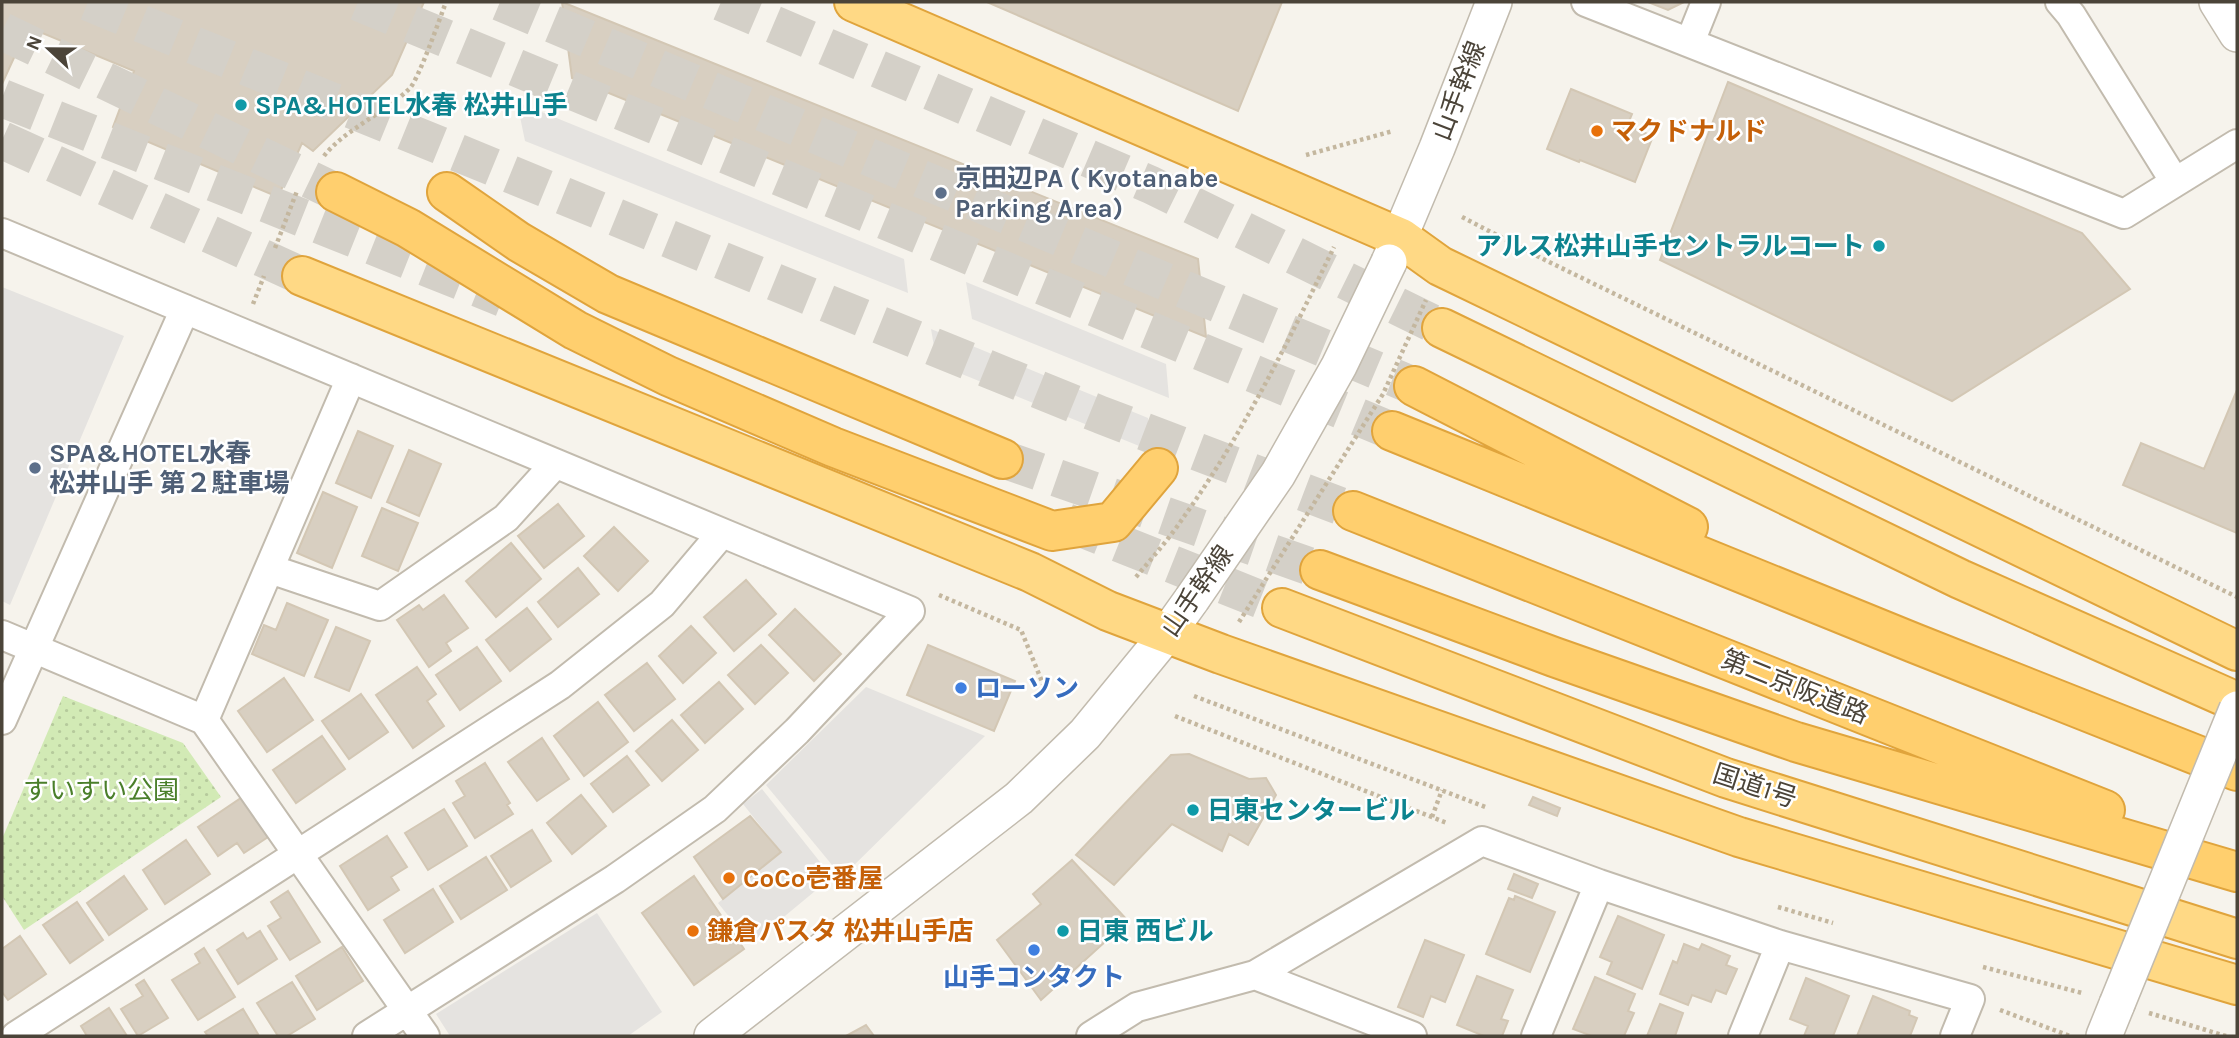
<svg xmlns="http://www.w3.org/2000/svg" width="2239" height="1038" viewBox="0 0 2239 1038" font-family="Karla,'Noto Sans JP',sans-serif">
	<defs>
		<pattern id="park-dots" width="8" height="8" patternUnits="userSpaceOnUse" patternTransform="scale(1.75)"><rect width="8" height="8" fill="#d2eab5"/><path d="M2 2h.1M6 6h.1" fill="none" stroke="#b6ca9c" stroke-width="1.8" stroke-linecap="round"/></pattern>
	</defs>
	<rect width="100%" height="100%" fill="#f6f3ec"/>
	<path fill="url(#park-dots)" d="M63,696L183,743L221,797L24,930L2,896V839Z"/>
	<path fill="#e5e3e0" d="M517,102L904,259L908,293L525,141Z
		M966,282L1166,364L1169,398L972,319Z
		M2,287L124,336L10,605L2,601Z
		M931,329L1148,418L1149,450L937,364Z
		M866,687L985,736L842,877L766,785Z
		M762,789L832,877L751,944L718,903L781,852L743,804Z
		M597,913L662,1012L628,1036H450L436,1014Z"/>
	<path fill="#d8cfc1" stroke="#d3c7b4" stroke-width="2" d="M2,2H424L392,75L313,151L302,143L278,197L113,127L134,71L28,27L2,84Z
		M562,2L1198,259L1206,337L572,78Z
		M987,2H1282L1238,111Z
		M1648,2H1684L1668,10Z
		M1728,82L2082,233L2130,289L1952,401L1660,260Z
		M1571,89L1632,114L1627,126L1653,136L1635,182L1580,160L1579,162L1547,149Z
		M2237,390V533L2123,485L2141,443L2204,469Z
		M358,431L393,446L371,498L336,483Z
		M409,450L441,464L419,516L387,502Z
		M323,492L357,507L332,568L297,553Z
		M558,504L584,536L544,568L518,536Z
		M382,508L418,523L398,571L362,556Z
		M614,527L648,561L618,591L584,556Z
		M511,543L541,579L496,617L466,581Z
		M578,568L599,594L558,627L538,602Z
		M746,580L776,614L734,651L704,617Z
		M444,595L468,628L446,643L451,651L429,667L397,620L419,605L423,610Z
		M287,603L328,620L304,676L252,654L264,625L276,630Z
		M527,608L551,639L510,671L486,640Z
		M795,609L841,654L814,681L769,635Z
		M691,626L716,653L683,683L659,656Z
		M336,627L370,641L349,691L315,677Z
		M761,645L788,673L755,704L728,675Z
		M928,645L1015,681L994,731L907,695Z
		M477,647L501,681L460,710L436,675Z
		M647,663L675,699L634,731L605,695Z
		M417,667L436,694L427,701L444,726L413,748L376,695Z
		M284,678L313,720L267,752L238,711Z
		M719,682L743,709L705,743L681,715Z
		M361,694L388,732L349,759L322,721Z
		M598,702L628,742L584,776L554,736Z
		M672,720L698,750L662,781L636,751Z
		M322,736L345,769L296,803L273,770Z
		M542,738L569,779L537,801L508,762Z
		M1189,754L1249,779L1266,778L1276,795L1248,845L1229,834L1222,851L1172,824L1114,885L1076,855L1171,755Z
		M627,756L649,785L613,812L591,784Z
		M485,763L510,803L507,805L513,814L475,838L453,803L465,796L456,781Z
		M581,795L606,826L572,854L547,823Z
		M1533,797L1560,808L1557,816L1529,805Z
		M241,798L268,837L244,853L237,843L218,856L198,827Z
		M444,809L467,846L428,870L405,833Z
		M750,816L781,852L723,899L694,857Z
		M532,830L551,861L511,887L491,856Z
		M387,836L407,867L391,877L399,890L368,910L340,866Z
		M186,840L210,874L165,904L143,870Z
		M486,857L507,890L461,919L440,886Z
		M1072,860L1128,921L1041,1000L997,940L1041,904L1033,894Z
		M1514,874L1538,884L1532,898L1508,889Z
		M124,876L147,909L109,935L87,903Z
		M694,876L744,949L694,985L642,913Z
		M433,889L453,922L405,953L384,920Z
		M288,891L320,942L290,960L268,926L281,918L271,902Z
		M1515,896L1555,912L1530,972L1486,954L1509,898L1514,900Z
		M77,902L103,940L70,963L43,925Z
		M1618,916L1664,935L1642,989L1607,974L1612,962L1600,957Z
		M260,931L277,959L238,984L217,950L243,933L247,939Z
		M20,936L46,974L8,1000L2,992V949Z
		M1425,940L1464,955L1445,1002L1431,996L1423,1017L1398,1007Z
		M1684,944L1699,950L1702,944L1730,956L1726,965L1737,969L1726,994L1716,990L1711,1002L1692,995L1688,1005L1660,994L1673,961L1677,963Z
		M342,947L363,981L317,1010L296,976Z
		M204,948L235,997L198,1020L172,980L200,963L195,954Z
		M1477,976L1513,990L1501,1019L1508,1021L1502,1036H1484L1457,1025Z
		M1595,977L1635,994L1628,1011L1634,1013L1624,1036H1592L1573,1029Z
		M1806,978L1849,996L1833,1036H1804L1808,1026L1790,1019Z
		M144,980L168,1018L138,1036L121,1009L143,996L136,985Z
		M292,982L315,1019L287,1036H278L257,1003Z
		M1873,996L1910,1011L1909,1015L1917,1018L1910,1036H1857Z
		M1660,1004L1683,1013L1675,1036H1647Z
		M109,1008L127,1036H87L81,1026Z
		M243,1009L258,1034L254,1036H208L205,1032Z
		M866,1025L874,1036H846Z"/>
	<g fill="none" stroke-linecap="round" stroke-linejoin="round">
		<path stroke="#d4d0c8" stroke-width="38" stroke-dasharray="38 19" stroke-linecap="butt" d="M721,2L1151,185L1442,328
			M2,98L503,298
			M2,140L302,276
			M1066,522L1282,608"/>
		<path stroke="#d4d0c8" stroke-width="38" stroke-dasharray="38 19" stroke-linecap="butt" d="M88,2L1101,415L1353,511
			M358,2L1392,431
			M500,2L1414,386
			M2,31L336,192
			M1003,459L1320,570"/>
		<g stroke="#c2bbae" stroke-width="32">
			<path id="minor" d="M1586,2L2124,214L2237,144
				M2060,2L2071,15L2175,182
				M1690,42L1706,2
				M2,233L910,611L797,731L715,809L615,879L367,1036
				M270,569L380,606L506,518L555,464
				M2,635L204,720L425,1036
				M2,720L185,309
				M204,720L351,378
				M1255,975L1412,1036
				M16,1036L560,685L662,604L722,533
				M1091,1036L1137,1007L1255,975L1482,841L1599,884L1780,945L1970,999L1955,1036
				M1536,1036L1599,884
				M1743,1036L1780,945"/>
		</g>
		<g stroke="#c2bbae" stroke-width="38">
			<path id="tertiary" d="M2217,2L2237,34
				M1389,262L1437,148L1494,2
				M712,1036L1019,798L1085,734L1167,634L1192,599
				M2104,1036L2117,1004"/>
		</g>
		<g stroke="#e0a43c" stroke-width="42">
			<path id="trunk" d="M854,2L1401,238L1440,266L2237,651
				M302,276L1030,572L1108,611L1221,654L1739,837L2237,985
				M1442,328L1960,579L2237,702
				M1282,608L1726,778L2237,939"/>
		</g>
		<g stroke="#e0a43c" stroke-width="42">
			<path id="motorway" d="M336,192L408,228L575,330L668,376L833,447L1052,531L1113,522L1158,468
				M447,192L519,242L608,294L1003,459
				M1414,386L1688,527
				M1392,431L1914,643L2237,771
				M1353,511L2105,810
				M1320,570L1554,657L1796,742L2237,872"/>
		</g>
		<path stroke="#c4b79f" stroke-width="4.5" stroke-dasharray="3.5 3.5" stroke-linecap="butt" d="M1306,155L1393,131
			M324,156C344,130 385,113 410,88C419,78 440,18 446,2
			M1462,217L1545,260L2237,597
			M275,248L297,191
			M253,304L264,276
			M939,595L1021,630L1045,689
			M1194,696L1488,808
			M1175,716L1447,823
			M1432,817L1442,790
			M1778,907L1833,923
			M1983,967L2082,993
			M2000,1010L2070,1036
			M2149,1013L2226,1036"/>
		<use href="#minor" stroke="#fff" stroke-width="28"/>
		<use href="#tertiary" stroke="#fff" stroke-width="35"/>
		<use href="#trunk" stroke="#ffd985" stroke-width="38"/>
		<use href="#motorway" stroke="#ffcf6e" stroke-width="38"/>
		<g stroke="#c2bbae" stroke-width="38" stroke-linecap="butt">
			<path id="tertiary-bridge" d="M1192,599L1278,474L1339,366L1389,262
				M2117,1004L2237,709"/>
		</g>
		<path stroke="#c4b79f" stroke-width="4.5" stroke-dasharray="3.5 3.5" stroke-linecap="butt" d="M1136,577C1152,558 1169,539 1183,518C1243,434 1289,340 1334,247
			M1239,622L1383,394L1426,300"/>
		<use href="#tertiary-bridge" stroke="#fff" stroke-width="35"/>
	</g>
	<g fill="#0f9aa8" stroke="#fff" stroke-width="2.5">
		<circle cx="241" cy="105" r="7"/>
		<circle cx="1879" cy="246" r="7"/>
		<circle cx="1193" cy="810" r="7"/>
		<circle cx="1063" cy="931" r="7"/>
	</g>
	<g fill="#e8710a" stroke="#fff" stroke-width="2.5">
		<circle cx="1597" cy="131" r="7"/>
		<circle cx="729" cy="878" r="7"/>
		<circle cx="693" cy="931" r="7"/>
	</g>
	<g fill="#5c6f8a" stroke="#fff" stroke-width="2.5">
		<circle cx="941" cy="193" r="7"/>
		<circle cx="35" cy="468" r="7"/>
	</g>
	<g fill="#3f7fe0" stroke="#fff" stroke-width="2.5">
		<circle cx="961" cy="688" r="7"/>
		<circle cx="1034" cy="950" r="7"/>
	</g>
	<g text-anchor="middle" dominant-baseline="central" stroke-width="5" stroke-linejoin="round" paint-order="stroke">
		<g font-size="26" fill="#4b4439" stroke="#fff">
			<text transform="translate(1459 91) rotate(-69)">山手幹線</text>
			<text transform="translate(1197 591) rotate(-55)">山手幹線</text>
			<text transform="translate(1795 687) rotate(22)">第二京阪道路</text>
			<text transform="translate(1755 786) rotate(18)">国道1号</text>
		</g>
		<g font-size="26" font-weight="bold" fill="#0d838f" stroke="#fff" text-anchor="start">
			<text x="255" y="105">SPA&amp;HOTEL水春 松井山手</text>
			<text x="1865" y="246" text-anchor="end">アルス松井山手セントラルコート</text>
			<text x="1207" y="810">日東センタービル</text>
			<text x="1077" y="931">日東 西ビル</text>
		</g>
		<g font-size="26" font-weight="bold" fill="#c56008" stroke="#fff" text-anchor="start">
			<text x="1611" y="131">マクドナルド</text>
			<text x="743" y="878">CoCo壱番屋</text>
			<text x="707" y="931">鎌倉パスタ 松井山手店</text>
		</g>
		<g font-size="26" font-weight="bold" fill="#4e5e75" stroke="#fff" text-anchor="start">
			<text x="955" y="178">京田辺PA ( Kyotanabe<tspan x="955" dy="30">Parking Area)</tspan></text>
			<text x="49" y="453">SPA&amp;HOTEL水春<tspan x="49" dy="30">松井山手 第２駐車場</tspan></text>
		</g>
		<g font-size="26" font-weight="bold" fill="#366cbe" stroke="#fff" text-anchor="start">
			<text x="975" y="688">ローソン</text>
			<text x="1034" y="977" text-anchor="middle">山手コンタクト</text>
		</g>
		<g font-size="26" fill="#4a7f2a" stroke="#fff">
			<text x="101" y="790">すいすい公園</text>
		</g>
	</g>
	<rect width="2239" height="1038" fill="none" stroke="#4b4439" stroke-width="7"/>
	<g transform="translate(49 49) rotate(292)" stroke="#ffffff" stroke-width="5" paint-order="stroke">
	<path d="M0-5L12 26L0 18L-12 26Z" fill="#4b4439"/>
	<text y="-10" font-size="19" font-weight="bold" text-anchor="middle" fill="#4b4439">N</text>
	</g>
</svg>
